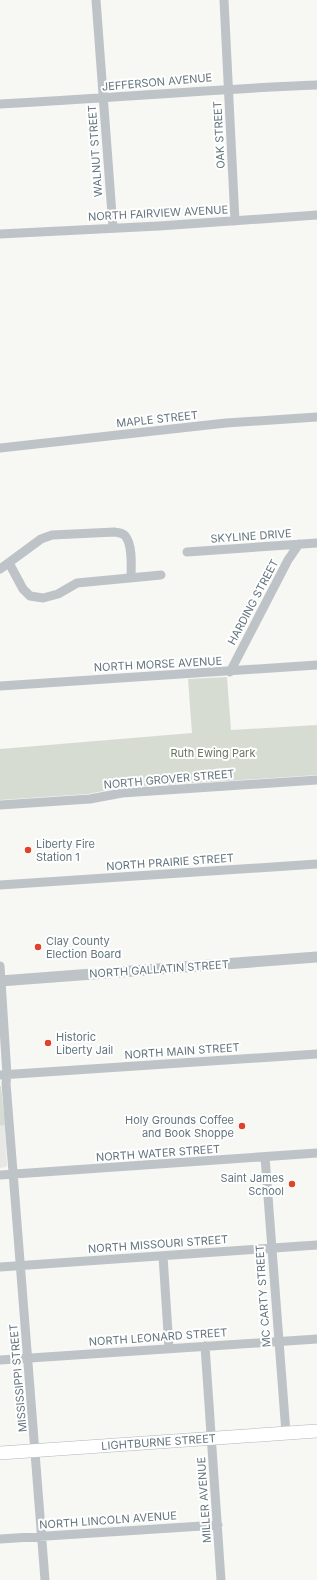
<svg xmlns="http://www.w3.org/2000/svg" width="317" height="1580" viewBox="0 0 317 1580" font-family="Inter,sans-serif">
	<rect width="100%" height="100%" fill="#f7f7f4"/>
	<path fill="#e8e8e7" d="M5,1125L7,1165L6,1167L0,1168V1126Z"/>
	<path fill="#d7dcd3" d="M227,677L231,730L317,725V775L119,788L88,794L0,800V749L192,733L188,679Z
		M0,1086H1L5,1125L0,1126Z"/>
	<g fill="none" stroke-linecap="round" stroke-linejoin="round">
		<g stroke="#b0b7ba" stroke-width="14">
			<g id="secondary">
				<path id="s1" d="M0,1453L317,1431"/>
			</g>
		</g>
		<path stroke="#bdc3c6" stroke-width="9" d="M96,0L113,228
			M224,0L235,221
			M0,104C106,99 211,89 317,85
			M0,234L159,226L317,215
			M0,448L226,423L317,417
			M187,552L317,543
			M9,563L23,589L30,596L43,598L58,594L77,583L161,575
			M0,569L41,539L52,535L115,532C119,533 124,533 126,537C133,547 131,567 131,578
			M230,672L288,560L299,544
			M0,686L317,665
			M0,805L90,799L122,793L317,780
			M0,885L317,864
			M0,966L7,1075L6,1083L45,1580
			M0,1075L317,1054
			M265,1157L286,1433
			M0,1175L317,1153
			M163,1256L169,1348
			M0,1267L317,1245
			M205,1346L221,1580
			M0,1360L317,1339
			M0,1539L218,1525"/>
		<path stroke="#bdc3c6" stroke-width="11" d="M0,981L317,957"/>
		<use href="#secondary" stroke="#fff" stroke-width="13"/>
	</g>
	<g fill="#df432c" stroke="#fff" stroke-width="1.5">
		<circle cx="28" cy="850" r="4"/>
		<circle cx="38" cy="947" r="4"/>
		<circle cx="48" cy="1043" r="4"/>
		<circle cx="242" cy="1126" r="4"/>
		<circle cx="292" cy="1184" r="4"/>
	</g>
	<g text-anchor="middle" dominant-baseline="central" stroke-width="4" stroke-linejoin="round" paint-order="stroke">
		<g font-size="11" fill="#63757e" stroke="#fff">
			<text transform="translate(157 82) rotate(-5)">JEFFERSON AVENUE</text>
			<text transform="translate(219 135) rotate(-93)">OAK STREET</text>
			<text transform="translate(95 151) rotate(-94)">WALNUT STREET</text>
			<text transform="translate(158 213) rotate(-3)">NORTH FAIRVIEW AVENUE</text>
			<text transform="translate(157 419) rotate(-6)">MAPLE STREET</text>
			<text transform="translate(251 536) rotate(-4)">SKYLINE DRIVE</text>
			<text transform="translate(253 602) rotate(-62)">HARDING STREET</text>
			<text transform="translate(158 664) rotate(-3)">NORTH MORSE AVENUE</text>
			<text transform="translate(169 779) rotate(-5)">NORTH GROVER STREET</text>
			<text transform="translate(170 862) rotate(-4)">NORTH PRAIRIE STREET</text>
			<text transform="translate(159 969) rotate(-4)">NORTH GALLATIN STREET</text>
			<text transform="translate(182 1051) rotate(-4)">NORTH MAIN STREET</text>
			<text transform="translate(158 1153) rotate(-4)">NORTH WATER STREET</text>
			<text transform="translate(158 1244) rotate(-4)">NORTH MISSOURI STREET</text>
			<text transform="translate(263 1296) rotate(-94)">MC CARTY STREET</text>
			<text transform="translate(158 1337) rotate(-4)">NORTH LEONARD STREET</text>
			<text transform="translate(18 1378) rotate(-95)">MISSISSIPPI STREET</text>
			<text stroke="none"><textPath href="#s1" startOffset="159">LIGHTBURNE STREET</textPath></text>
			<text transform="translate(204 1500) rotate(-94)">MILLER AVENUE</text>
			<text transform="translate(108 1520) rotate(-4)">NORTH LINCOLN AVENUE</text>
		</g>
		<g font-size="11" fill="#677761" stroke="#fff">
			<text x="213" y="753">Ruth Ewing Park</text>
		</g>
		<g font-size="11" fill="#63757e" stroke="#fff" text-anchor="start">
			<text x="36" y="844">Liberty Fire<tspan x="36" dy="13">Station 1</tspan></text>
			<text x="46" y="941">Clay County<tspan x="46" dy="13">Election Board</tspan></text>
			<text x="56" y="1037">Historic<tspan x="56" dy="13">Liberty Jail</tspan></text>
			<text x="234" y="1120" text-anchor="end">Holy Grounds Coffee<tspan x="234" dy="13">and Book Shoppe</tspan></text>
			<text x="284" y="1178" text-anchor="end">Saint James<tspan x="284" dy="13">School</tspan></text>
		</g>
	</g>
</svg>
